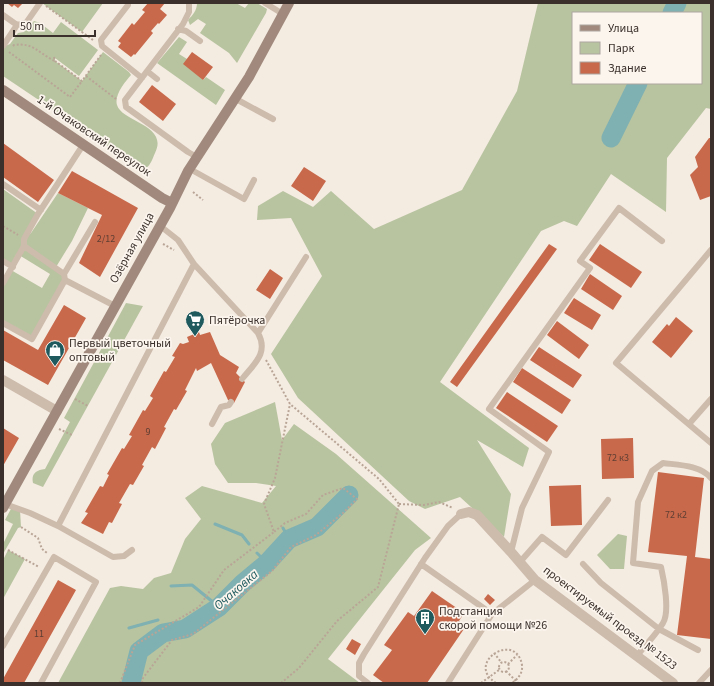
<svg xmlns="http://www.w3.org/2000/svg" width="714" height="686" viewBox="0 0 714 686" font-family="'Source Sans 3',sans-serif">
	<rect width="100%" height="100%" fill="#f4ebe1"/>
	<path fill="#b8c4a0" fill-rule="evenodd" d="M42,3H103L82,32Z
		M197,3H236L245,8L249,3H257L267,9L266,13L237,63L229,53L200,33L206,24L198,19L190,25L188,20C193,15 197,10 197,3Z
		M538,3H711V109L706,108L667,158L666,212L611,174L577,226L564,221L541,231L440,382L529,448L523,467L477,440L511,494L504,537L460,497L425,509L409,501L298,398L271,354L322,276L291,218L257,220L258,206L283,191L313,207L331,191L374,229L462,190L517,91ZM573,13H701V83H573Z
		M34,21L40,23L53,33L61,22L98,50L79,76L55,58V61L82,81L103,52L129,72L131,75C125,82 114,95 117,105C122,122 169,125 155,153C152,160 150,167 143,170L3,76V47L10,44L18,33L24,32Z
		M179,37L187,42L179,54L187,59L203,80L206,77L225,90L216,105L157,63Z
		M3,189L38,214L25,238L31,233L58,193L88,208L72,241L56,267L65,280L32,339L3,323V283L11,270L42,288L50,274L19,255L13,267L3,260Z
		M126,303L143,306L43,487L33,483C31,474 36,470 45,469L70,422L64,418Z
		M275,402L282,440L294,424L336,454L431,538L415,550L328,659L360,683H58L110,588L121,586L143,589L154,578L171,573L185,539L201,519L185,498L202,486L262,503L276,486L256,483H228L215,464L211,444L225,423Z
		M12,507L20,510L21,527L18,528L3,554V544L13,524L5,520Z
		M618,534L627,536L624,569H610L597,555Z
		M8,550L25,559L3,599V560Z"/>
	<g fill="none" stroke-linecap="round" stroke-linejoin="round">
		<path stroke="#7fb0b2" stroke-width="3" d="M215,524L242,535L249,544
			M283,528L289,539
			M257,553L267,563
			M171,586L192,585L219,607
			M129,628L158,620"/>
		<path stroke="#7fb0b2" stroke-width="19" d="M672,13L677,3
			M611,138L638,83
			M131,683L139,651L163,633L185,629L219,607L243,583L267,563L289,539L317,527L349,495"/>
	</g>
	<path fill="#c8694b" d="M7,3H23L18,8L14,5L12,7Z
		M148,3H165L160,9L167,15L159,24L158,23L151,31L153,33L135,55L134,54L131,57L118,47L121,43L118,41L132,23L134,25L145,12L142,10Z
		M192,52L213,67L203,80L183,64Z
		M152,85L176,104L163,121L139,102Z
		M709,138H711V196L700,200L690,175L698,167L695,157Z
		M3,143L54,180L38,202L3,177Z
		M304,167L326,181L313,201L291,186Z
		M72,171L138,208L100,277L79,263L102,215L58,193Z
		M549,244L557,249L457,387L450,382Z
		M600,244L642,272L631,288L589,260Z
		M270,269L283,278L270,299L256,290Z
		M590,274L622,296L613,310L581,289Z
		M574,298L601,315L592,330L564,313Z
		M64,305L86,318L48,385L3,360V330L38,350Z
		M676,317L693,331L671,358L652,342L667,324L669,326Z
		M557,321L589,345L579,359L547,335Z
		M199,332L200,335L210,332L220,355L239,367L236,373L245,382L234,403L228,400L211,363L197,371L196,368L185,390L187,391L176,410L174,409L164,427L166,428L155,449L152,447L142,465L144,466L133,485L130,484L119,503L122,504L112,523L109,522L103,534L81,523L88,513L85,512L100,486L103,487L109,475L107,474L122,448L124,449L132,436L129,435L143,410L145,411L153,398L150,396L164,371L166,372L175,357L172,356L180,343L183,344L189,342L187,337Z
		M539,347L582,375L573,388L530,360Z
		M522,368L571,400L562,414L513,382Z
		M507,392L558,426L547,442L496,408Z
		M3,428L19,438L3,466Z
		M633,438L634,478L602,479L601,439Z
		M658,472L704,478L695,557L711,559V639L677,635L687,556L648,552Z
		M581,485L582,525L551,526L549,486Z
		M58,580L76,590L24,683H3V679Z
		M432,591L464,613L459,621L466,626L427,683H384L373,675L392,650L384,645L408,612L414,616Z
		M488,594L495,600L490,605L484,599Z
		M352,639L361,644L355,655L346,649Z"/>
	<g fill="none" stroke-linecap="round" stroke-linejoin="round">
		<path stroke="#b9a596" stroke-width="2" stroke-dasharray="2 2" stroke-linecap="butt" d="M46,6L93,40
			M13,46L14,45C34,42 39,54 55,61
			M9,52L70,97L82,81
			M54,57L55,61L82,81L101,55
			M86,76L116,99
			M193,192L203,200
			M3,226L18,235
			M163,244L174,250
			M266,360L290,404L379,479L399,504
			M75,399L88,406
			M59,429L72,435
			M399,504L424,505L439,502L453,508
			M21,527L38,538L42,549L47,553
			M8,550L39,567
			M494,653L501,662
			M499 667a5 5 0 1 1 10 0a5 5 0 1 1-10 0Z
			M508,664L517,655
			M506,671L518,683
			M120,683L135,645L199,607L224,570L274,532L264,504L275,478L290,404
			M142,683L143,678L172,640L193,634L272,571L291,547L316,535L343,513L357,499L343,488L323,495L306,514L285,523L274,532
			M281,683L299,668L337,621L378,587L399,504
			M481,683L499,670
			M496,683C464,663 516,630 522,665C523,673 518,679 512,683"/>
		<path stroke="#cdbbac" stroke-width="6" d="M128,3V5L101,40L102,46L142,78
			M189,3V12L183,24L125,100L126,107L188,152L197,157
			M265,3L283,14
			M3,15L17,25L3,46
			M17,25L26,23L40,3
			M178,29L186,31L200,41
			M147,71L157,79
			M236,99L273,119
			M190,169L244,199L254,180
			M3,184L41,210
			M711,250L616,363L711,443
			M3,261L13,267
			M194,264L258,333C269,353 254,364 242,379
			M64,274L95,222
			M65,280L115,306
			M3,283L24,246
			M3,323L32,339L65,280L64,274L24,246V239L38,214L83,145
			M258,333L306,257
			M212,424L221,407L229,405L231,402
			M689,424L711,399
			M5,504L30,513L58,526L194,264L178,240L159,225
			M58,526L113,557L124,556L132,550
			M511,552L522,508L549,452L489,409L590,268L580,261L619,208L662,241
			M520,562L542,537L566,555L608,500
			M421,564L492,614
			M583,564L601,583L659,629L698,650
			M3,646L54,557L96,582L41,683
			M637,656C645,645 656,635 663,623C670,612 664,580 661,567L633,563L638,502L652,471L663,463C678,465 700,465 711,478
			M368,683L359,676V663L364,654L425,558L448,526L461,514
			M448,683L492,614L535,580
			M699,683L711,670"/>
		<path stroke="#cdbbac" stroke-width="10" d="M3,380L57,411
			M461,514L469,512L477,515L511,552L535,580L673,683"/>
		<path stroke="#a18a7d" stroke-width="10" d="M3,90L162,198L172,203
			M3,508L170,208L188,171L249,77L289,3"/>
	</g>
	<defs>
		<g id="supermarket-pin" transform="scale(1)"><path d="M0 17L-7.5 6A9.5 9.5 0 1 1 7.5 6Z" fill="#1f5a5e" stroke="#fbf5ee"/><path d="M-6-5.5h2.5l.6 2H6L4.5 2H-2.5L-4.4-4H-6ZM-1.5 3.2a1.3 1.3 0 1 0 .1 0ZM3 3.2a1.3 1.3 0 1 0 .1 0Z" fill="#fff"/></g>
		<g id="shop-pin" transform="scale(1)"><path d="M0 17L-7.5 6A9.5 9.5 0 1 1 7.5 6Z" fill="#1f5a5e" stroke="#fbf5ee"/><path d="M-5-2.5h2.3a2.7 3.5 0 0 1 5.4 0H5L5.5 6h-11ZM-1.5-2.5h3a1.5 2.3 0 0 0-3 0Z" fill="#fff"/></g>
		<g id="building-pin" transform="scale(1)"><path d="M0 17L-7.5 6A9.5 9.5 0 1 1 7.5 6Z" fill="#1f5a5e" stroke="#fbf5ee"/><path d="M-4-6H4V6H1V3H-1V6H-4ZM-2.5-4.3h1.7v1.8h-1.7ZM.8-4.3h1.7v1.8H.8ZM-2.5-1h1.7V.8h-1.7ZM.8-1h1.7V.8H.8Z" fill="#fff"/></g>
	</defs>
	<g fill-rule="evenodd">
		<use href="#supermarket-pin" x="195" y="320"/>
		<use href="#shop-pin" x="55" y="350"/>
		<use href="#building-pin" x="425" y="618"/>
	</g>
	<g text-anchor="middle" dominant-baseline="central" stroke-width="3.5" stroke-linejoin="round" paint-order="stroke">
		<g font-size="10" fill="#5e3e33">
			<text x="106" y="239">2/12</text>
			<text x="148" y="432">9</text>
			<text x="618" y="458">72 к3</text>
			<text x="676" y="515">72 к2</text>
			<text x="39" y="634">11</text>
		</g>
		<g font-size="12" fill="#3b302b" stroke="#fbf5ee">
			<text transform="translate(94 136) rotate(34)">1-й Очаковский переулок</text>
			<text transform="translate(132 248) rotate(-61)">Озёрная улица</text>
			<text transform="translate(610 618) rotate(37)">проектируемый проезд № 1523</text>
		</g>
		<g font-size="12" fill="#3b302b" stroke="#fbf5ee" text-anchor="start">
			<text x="209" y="320">Пятёрочка</text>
			<text x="69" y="343">Первый цветочный<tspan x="69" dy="14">оптовый</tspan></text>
			<text x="439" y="611">Подстанция<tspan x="439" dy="14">скорой помощи №26</tspan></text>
		</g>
		<g font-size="13" font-style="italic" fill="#1f5a5e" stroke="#fbf5ee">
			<text transform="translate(236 590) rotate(-41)">Очаковка</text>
		</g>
	</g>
	<rect width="714" height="686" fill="none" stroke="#3b302b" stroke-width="8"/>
	<rect x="572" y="12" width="130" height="72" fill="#fbf5ee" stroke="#aea6a0"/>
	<rect x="580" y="25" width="20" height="6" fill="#a18a7d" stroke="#aea6a0"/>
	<text x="608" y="32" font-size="12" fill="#3b302b">Улица</text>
	<rect x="580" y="42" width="20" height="12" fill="#b8c4a0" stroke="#aea6a0"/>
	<text x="608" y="52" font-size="12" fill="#3b302b">Парк</text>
	<rect x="580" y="62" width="20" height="12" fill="#c8694b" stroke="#aea6a0"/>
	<text x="608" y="72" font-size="12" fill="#3b302b">Здание</text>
	<path d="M14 30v6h81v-6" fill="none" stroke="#3b302b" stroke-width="2"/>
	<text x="20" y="30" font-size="12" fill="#3b302b" stroke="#fbf5ee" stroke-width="3" paint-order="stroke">50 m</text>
</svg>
